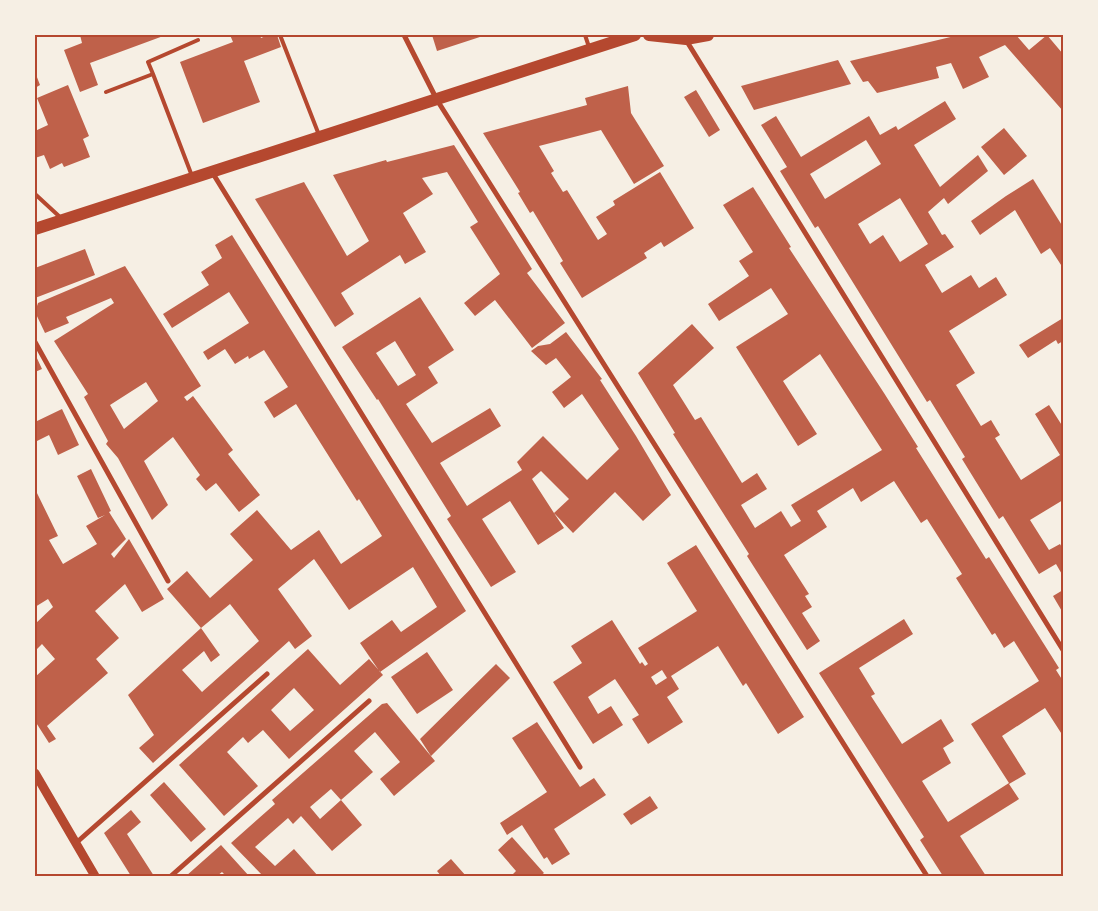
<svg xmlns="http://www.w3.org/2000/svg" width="1098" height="911" viewBox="0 0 1098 911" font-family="'PT Serif',serif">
	<rect width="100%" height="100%" fill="#f6efe4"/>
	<path fill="#bf614a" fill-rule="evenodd" d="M80,35H166L90,63L98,85L80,92L64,50L82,43Z
		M230,35H260L261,38L268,35H277L281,47L244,61L260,102L203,123L180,62L233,42Z
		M432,35H486L437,51Z
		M959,35H1016L1029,50L1047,35L1063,54V111L1005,45L979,57L989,77L963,89L951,63L936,67L939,78L877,93L868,81L863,82L850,61Z
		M838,60L851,84L754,110L741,86Z
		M35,72L40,85L35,88Z
		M68,85L89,136L83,139L90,157L64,167L62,163L50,169L44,155L35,158V131L48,125L37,98Z
		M628,86L631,113L664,166L634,184L601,130L539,146L554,171L551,173L563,192L567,190L598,240L607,234L596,217L615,205L613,201L660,172L694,228L664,247L661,242L644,253L647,258L582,298L560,263L563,261L533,211L530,213L518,193L520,192L483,133L587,105L585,98Z
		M696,90L720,130L709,137L684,97Z
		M945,101L956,119L914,145L940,187L978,155L988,171L948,204L944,198L928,212L942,235L945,234L954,247L925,265L942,293L971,275L979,288L996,277L1007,295L949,331L975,373L956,385L981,426L991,420L1000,435L995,438L1021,480L1060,455L1035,414L1049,405L1063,427V500L1030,520L1049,550L1060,544L1063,549V576L1056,564L1039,574L1003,516L999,519L962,459L965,457L930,400L927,402L818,226L815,228L780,171L787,167L761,125L776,116L801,157L869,116L880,135L896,126L898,130ZM866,140L881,164L825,199L810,174ZM900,198L928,244L900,262L883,235L870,244L858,224Z
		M1004,128L1027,156L1004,175L981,147Z
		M454,145L532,269L527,273L565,323L532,348L495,300L475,316L464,303L500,274L470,227L478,222L447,172L422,178L433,194L403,213L426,252L405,264L400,255L341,293L354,314L335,327L255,199L304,182L347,256L369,241L333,175L386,160L387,162Z
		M1033,179L1063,227V268L1050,248L1041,254L1015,210L980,235L971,221L1006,196Z
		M753,187L791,247L789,248L884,393L918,447L916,448L986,559L989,557L1059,668L1056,670L1063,681V736L1045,708L1002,736L1026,774L1009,784L1019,799L960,836L986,876H943L920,840L924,837L819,673L904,619L913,634L859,668L875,694L871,696L902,744L941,719L954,741L943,748L951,763L922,781L948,822L1009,783L971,724L1039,681L1014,641L1004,648L995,633L992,635L956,578L962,574L927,519L921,523L894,481L861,502L853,488L817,511L827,527L784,555L809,594L805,596L812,607L802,613L820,641L807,650L747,556L749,554L673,434L675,433L638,373L692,324L714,348L673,385L695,420L701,417L742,483L757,473L767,489L741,505L755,528L781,511L791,527L801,521L791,505L882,450L820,354L783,381L817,434L798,446L736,347L788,314L771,288L719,321L708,304L749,276L739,261L753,252L723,205Z
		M232,235L466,611L380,672L360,643L392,620L401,632L437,607L413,567L349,610L314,559L278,589L312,636L295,649L289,641L153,763L139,748L154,735L128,695L201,628L220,655L211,662L204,651L182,670L202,692L259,641L230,604L201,628L167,589L187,571L210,598L253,560L230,534L257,510L291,550L319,530L341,564L382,536L359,499L357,501L296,404L274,418L264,402L288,387L264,350L249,359L248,356L235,364L225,349L208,360L203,352L249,323L229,292L172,328L163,314L209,285L201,272L222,258L215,245Z
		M85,249L95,275L35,298V268Z
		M125,266L201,386L184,397L187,401L193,396L233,450L228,454L260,495L239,512L216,483L206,491L196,479L200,475L173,437L144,461L168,505L152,520L118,458L106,444L108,441L84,397L88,394L54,341L114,303L111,298L66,317L69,323L45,333L35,312L38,303ZM146,382L158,401L124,429L110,405Z
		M420,297L454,350L428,367L438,383L406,404L432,443L490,408L501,426L440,463L467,506L522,470L517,462L543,436L587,480L619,449L582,394L564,408L552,392L571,377L556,358L546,365L531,351L538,346L550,344L566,332L602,379L600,380L636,436L671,495L643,521L615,492L573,533L554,513L564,528L538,545L510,501L482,519L516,572L491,587L447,519L451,516L413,455L378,399L377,400L342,347ZM395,341L416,375L398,386L376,353ZM541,471L569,499L554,513L532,479Z
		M1063,318V341L1058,344L1056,340L1028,358L1019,345Z
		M35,354L42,369L35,372Z
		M62,409L79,445L58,455L49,435L35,442V422Z
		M91,469L111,511L109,512L126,539L111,554L114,558L129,539L164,599L142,612L125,584L95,611L119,638L96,659L108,673L47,726L56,739L49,743L35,721V677L55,659L42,644L35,651V624L53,607L48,599L35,607V489L58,536L49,540L63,564L97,544L86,526L105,515L98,518L77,476Z
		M696,545L804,717L778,734L746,683L743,686L718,646L671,676L679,689L667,697L683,722L648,744L632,719L639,715L615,679L588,697L598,714L611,706L623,725L593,744L553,682L582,663L571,646L612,620L640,664L642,662L645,666L648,664L638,648L697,611L667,563ZM662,670L667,678L656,685L651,677Z
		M1063,590V613L1053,596Z
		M308,649L340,685L369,659L383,675L289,759L263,730L248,743L243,737L227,752L258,786L224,816L179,765ZM294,688L314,710L290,731L271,710Z
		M427,652L453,690L417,714L391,677Z
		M496,664L510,678L431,756L420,739Z
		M387,703L435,761L394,796L380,779L400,762L375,732L354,751L373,772L341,800L331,789L310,807L320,819L341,800L362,825L332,851L301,816L293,824L288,818L255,847L275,866L294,849L318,876H263L231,843L275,804L272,800L382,704Z
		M537,722L580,787L594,778L606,795L554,829L570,854L552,865L547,857L544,859L522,825L507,835L500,823L547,792L512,738Z
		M164,782L206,829L191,842L150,795Z
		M650,796L658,808L631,825L623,814Z
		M131,810L141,822L127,834L154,876H131L104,833Z
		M512,837L544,873L540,876H511L516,871L498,850Z
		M221,845L249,876H226L222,872L217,876H186Z
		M451,859L466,876H441L437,871Z"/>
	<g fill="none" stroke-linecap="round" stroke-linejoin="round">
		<path stroke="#b5482f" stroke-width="4" d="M280,35L319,135
			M585,35L589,47
			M153,74L148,62L198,40
			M106,92L153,74L192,176
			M35,194L61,218"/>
		<path stroke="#b5482f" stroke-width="5" d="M404,35L437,100L927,876
			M686,40L1063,650
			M212,172L580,767
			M35,342L168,581
			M76,843L267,674
			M171,876L369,701"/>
		<path stroke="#b5482f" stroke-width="9" d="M35,773L95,876"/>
		<path stroke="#b5482f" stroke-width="12" d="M649,35L686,39L708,35
			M35,229L635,35"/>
	</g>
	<rect width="1098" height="911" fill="none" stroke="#f6efe4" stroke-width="72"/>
	<rect x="36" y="36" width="1026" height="839" fill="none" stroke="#b5482f" stroke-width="2"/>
</svg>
